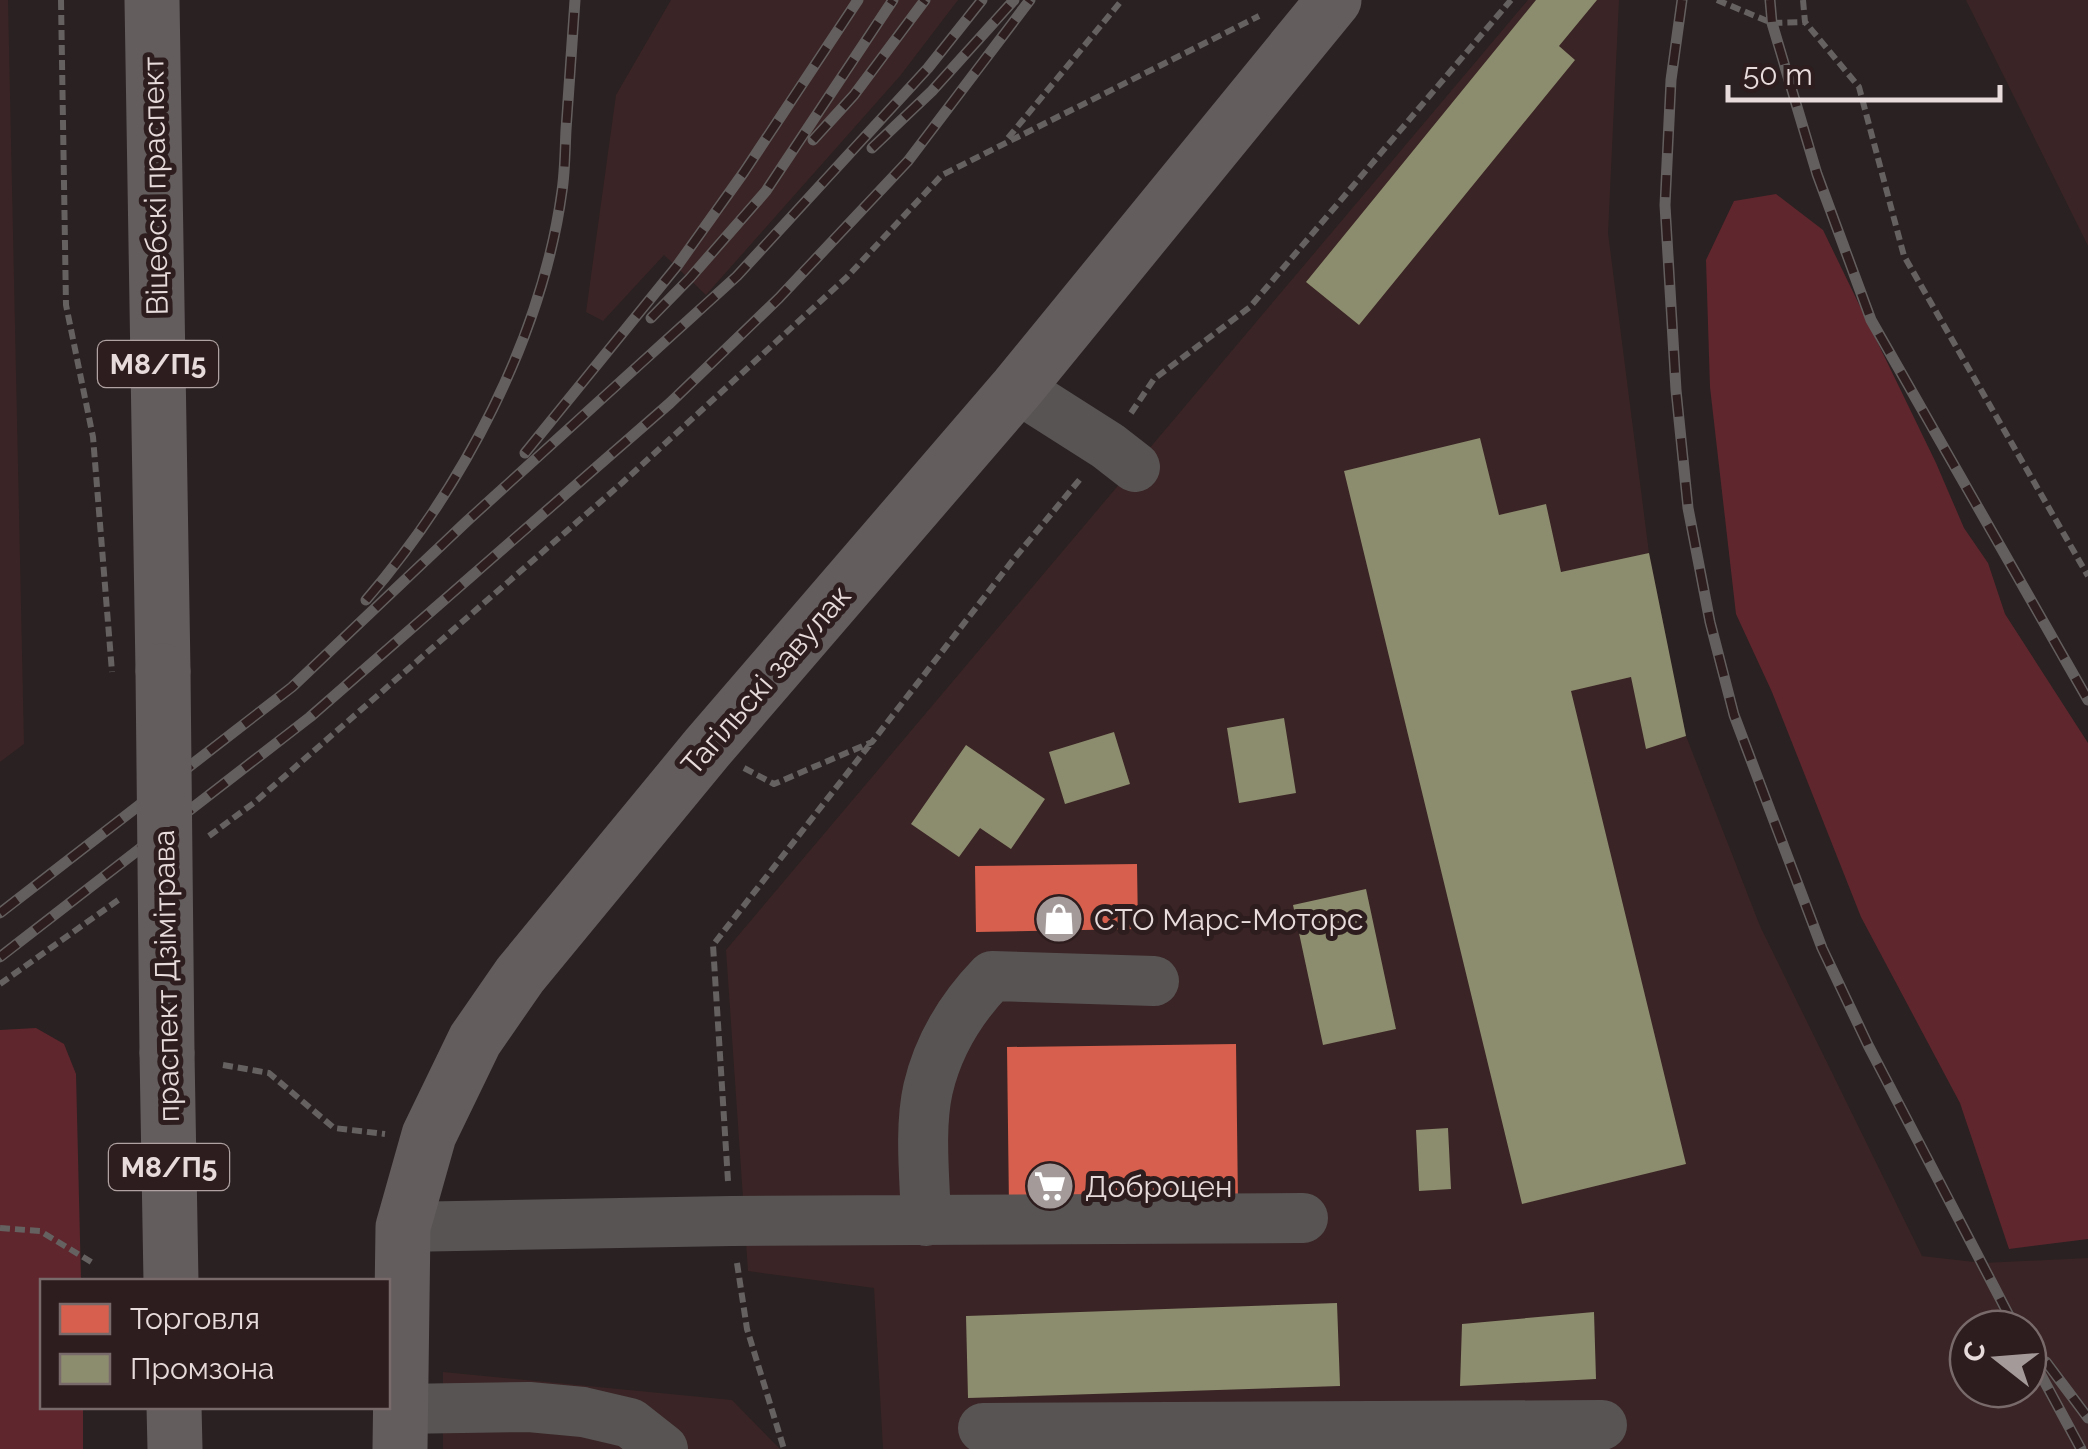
<svg xmlns="http://www.w3.org/2000/svg" width="2088" height="1449" viewBox="0 0 2088 1449" font-family="Raleway,sans-serif">
	<rect width="100%" height="100%" fill="#2a2122"/>
	<path fill="#3a2425" fill-rule="evenodd" d="M0,0H8L24,744L0,762Z
		M671,0H958L900,76L706,295L664,255L603,321L586,312L616,95Z
		M1528,0H1619L1608,233L1649,553L1686,736L1760,926L1922,1256L1983,1263L2088,1258V1449H883L874,1288L748,1271L726,950ZM1968,1329H2028V1389H1968Z
		M1966,0H2088V246Z
		M443,1372L732,1400L780,1449H443Z"/>
	<path fill="#5f262d" d="M1776,194L1823,230L1936,463L1964,528L1988,563L2005,614L2088,743V1239L2009,1249L1960,1103L1861,917L1772,692L1736,614L1710,387L1706,260L1734,201Z
		M36,1028L64,1044L76,1074L81,1281L42,1282V1406L83,1407V1449H0V1030Z"/>
	<path fill="#d6604d" d="M1137,864L1138,929L976,932L975,866Z
		M1236,1044L1238,1204L1009,1208L1007,1047Z"/>
	<path fill="#8c8c6e" d="M1536,0H1597L1559,46L1575,60L1359,325L1306,282Z
		M1480,438L1499,515L1546,504L1561,572L1649,553L1686,736L1646,749L1631,677L1571,691L1686,1164L1522,1204L1344,471Z
		M1284,718L1296,793L1239,803L1227,728Z
		M1114,732L1130,784L1065,804L1049,752Z
		M966,745L1045,799L1011,849L980,828L959,857L911,824Z
		M1366,889L1396,1029L1323,1045L1293,905Z
		M1448,1128L1451,1189L1419,1191L1416,1130Z
		M1337,1303L1340,1386L968,1398L966,1316Z
		M1594,1312L1596,1379L1460,1386L1462,1324Z"/>
	<g fill="none" stroke-linecap="round" stroke-linejoin="round">
		<path stroke="#656161" stroke-width="6" stroke-dasharray="10 5" stroke-linecap="butt" d="M61,0L66,305L93,437L112,672
			M1717,0L1772,23L1805,22
			M1803,0L1805,22L1859,87L1904,256L2088,576
			M1008,138L1122,0
			M1131,413L1154,379L1250,307L1511,0
			M744,768L774,784L872,742L1013,560L1081,478
			M209,836L255,802L622,483L847,277L942,175L1259,16
			M0,984L121,898
			M223,1065L269,1073L334,1128L385,1134
			M728,1181L713,945L871,743
			M0,1228L40,1231L93,1263
			M737,1263L747,1329L784,1449"/>
		<path stroke="#585454" stroke-width="50" d="M1017,388L1108,446L1135,467
			M926,1221C925,1180 919,1129 928,1089C938,1046 962,1007 992,976L1154,981
			M403,1227L731,1221L1303,1218
			M399,1409L529,1407L583,1412L630,1423L663,1449
			M983,1428L1602,1425"/>
		<path stroke="#635d5e" stroke-width="55" d="M152,0L163,671
			M167,1053L171,1282
			M174,1406L175,1449
			M400,1449L403,1227L429,1135L475,1040L520,975L707,748L1017,388L1334,0"/>
		<g stroke="#645f5f" stroke-width="11">
			<path id="rail" d="M1682,0L1671,80L1665,205L1676,390L1688,508L1710,622L1734,715L1822,948L1868,1045L2016,1329
				M1770,0L1772,23L1817,174L1871,320L2088,700
				M813,140L854,95L925,0
				M872,148L932,91L1014,0
				M651,318L690,278L766,191L893,0
				M525,453L677,266L744,172L858,0
				M366,600C462,489 542,338 562,191C565,171 565,150 566,130C569,87 572,43 575,0
				M0,913L292,687L466,522L737,276L928,68L982,0
				M0,957L310,717L670,403L779,298L908,161L1030,0
				M2028,1351L2081,1449
				M2046,1362L2088,1418"/>
		</g>
		<use href="#rail" stroke="#2e1d1e" stroke-width="8" stroke-dasharray="22" stroke-linecap="butt"/>
		<path stroke="#635d5e" stroke-width="55" d="M163,671L167,1053"/>
	</g>
	<defs>
		<g id="shop-disc" transform="scale(2.5)"><circle r="9.5" fill="#a59a9a" stroke="#2e1d1e"/><path d="M-5-2.5h2.3a2.7 3.5 0 0 1 5.4 0H5L5.5 6h-11ZM-1.5-2.5h3a1.5 2.3 0 0 0-3 0Z" fill="#fff"/></g>
		<g id="supermarket-disc" transform="scale(2.5)"><circle r="9.5" fill="#a59a9a" stroke="#2e1d1e"/><path d="M-6-5.5h2.5l.6 2H6L4.5 2H-2.5L-4.4-4H-6ZM-1.5 3.2a1.3 1.3 0 1 0 .1 0ZM3 3.2a1.3 1.3 0 1 0 .1 0Z" fill="#fff"/></g>
	</defs>
	<g fill-rule="evenodd">
		<use href="#shop-disc" x="1059" y="919"/>
		<use href="#supermarket-disc" x="1050" y="1186"/>
	</g>
	<g text-anchor="middle" dominant-baseline="central" stroke-width="10" stroke-linejoin="round" paint-order="stroke">
		<g fill="#2e1d1e" stroke="#b0a2a2" stroke-width="2.5">
			<rect x="98" y="341" width="120" height="46" rx="8"/>
			<rect x="109" y="1144" width="120" height="46" rx="8"/>
		</g>
		<g font-size="28" font-weight="bold" fill="#e7dbdb">
			<text x="158" y="364">М8/П5</text>
			<text x="169" y="1167">М8/П5</text>
		</g>
		<g font-size="30" fill="#e7dbdb" stroke="#2e1d1e">
			<text transform="translate(155 186) rotate(-91)">Віцебскі праспект</text>
			<text transform="translate(766 680) rotate(-49)">Тагільскі завулак</text>
			<text transform="translate(166 976) rotate(-91)">праспект Дзімітрава</text>
		</g>
		<g font-size="30" fill="#e7dbdb" stroke="#2e1d1e" text-anchor="start">
			<text x="1094" y="919">СТО Марс-Моторс</text>
			<text x="1085" y="1186">Доброцен</text>
		</g>
	</g>
	<rect x="40" y="1279" width="350" height="130" fill="#2e1d1e" stroke="#78696a" stroke-width="2.5"/>
	<rect x="60" y="1304" width="50" height="30" fill="#d6604d" stroke="#78696a" stroke-width="2.5"/>
	<text x="130" y="1329" font-size="30" fill="#e7dbdb">Торговля</text>
	<rect x="60" y="1354" width="50" height="30" fill="#8c8c6e" stroke="#78696a" stroke-width="2.5"/>
	<text x="130" y="1379" font-size="30" fill="#e7dbdb">Промзона</text>
	<g transform="translate(1998 1359) rotate(287)"><circle r="48" fill="#2e1d1e" stroke="#78696a" stroke-width="2.5"/>
	<path d="M0-8L18 38L0 25L-18 38Z" fill="#a59a9a"/>
	<text y="-15" font-size="28" font-weight="bold" text-anchor="middle" fill="#e7dbdb">С</text>
	</g>
	<path d="M1728 85v15h272v-15" fill="none" stroke="#e7dbdb" stroke-width="5"/>
	<text x="1743" y="85" font-size="30" fill="#e7dbdb" stroke="#2e1d1e" stroke-width="8" paint-order="stroke">50 m</text>
</svg>
